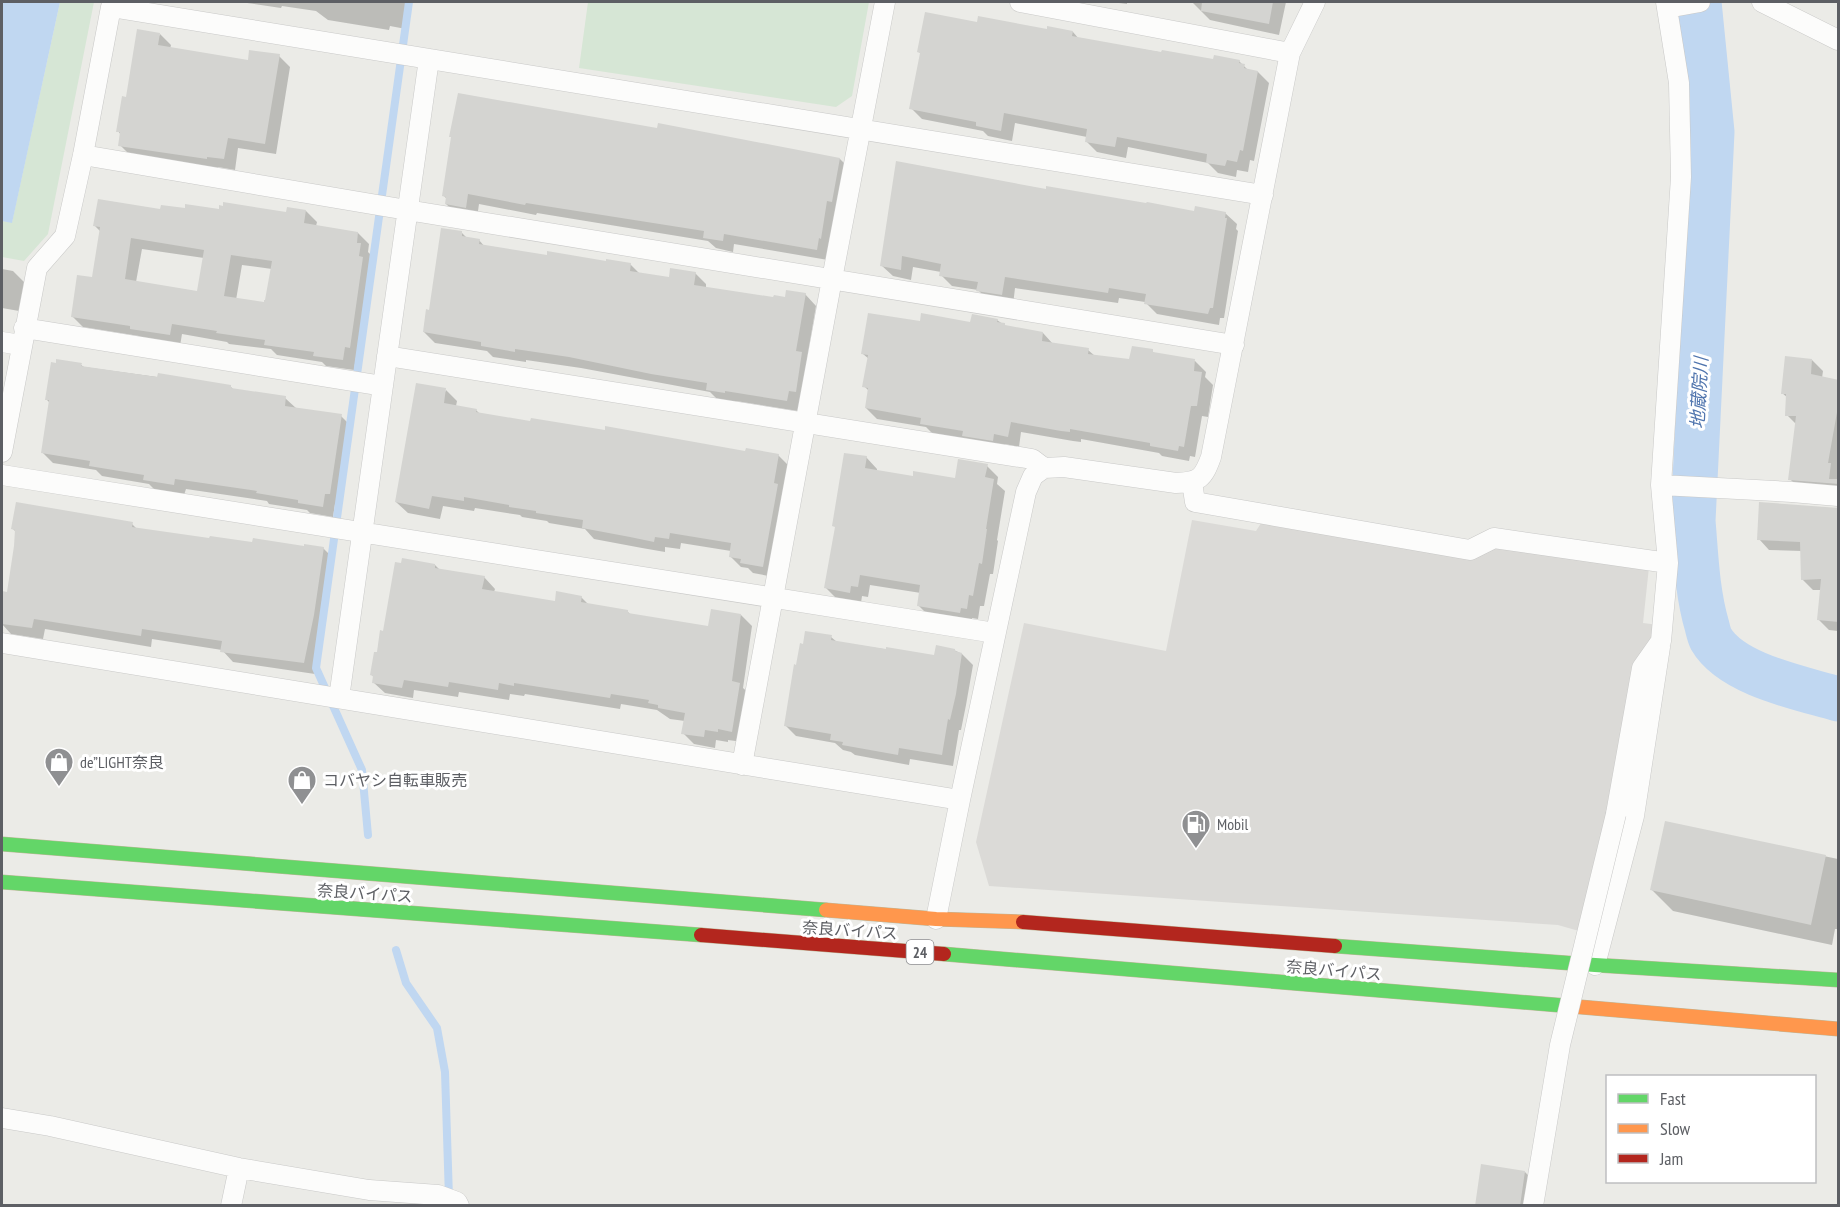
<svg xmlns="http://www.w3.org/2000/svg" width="1840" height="1207" viewBox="0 0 1840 1207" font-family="'PT Sans Narrow','Noto Sans JP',sans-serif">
	<rect width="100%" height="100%" fill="#ebebe7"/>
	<path fill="#dbdad7" d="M1192,520L1256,531L1263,520L1491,542L1649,567L1643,623L1659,625L1593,935L1558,925L989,886L976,842L1024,623L1166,651Z"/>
	<path fill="#d6e6d5" d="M60,2H94L48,234L24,261L2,257V221L12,222Z
		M588,2H869L852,96L836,107L579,68Z"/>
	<path fill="#c0d7f1" d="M2,2H60L12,223L2,221Z"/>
	<path fill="#0003" fill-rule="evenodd" d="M240,2H410L406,29L390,26L389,30L328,20L316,11L282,6L281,8Z
		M1111,2H1127V4Z
		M1193,2H1286L1279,35L1210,20L1193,3Z
		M978,24L1048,31L1049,28L1073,32L1079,39L1214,61H1239L1249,71L1258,72L1269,83L1254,161L1250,160L1248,172L1237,170L1236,177L1218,173L1208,163L1128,147L1126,158L1097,152L1086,141L1087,137L1015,123L1012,141L988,136L983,131L922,119L911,108L921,54L919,52Z
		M160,34L171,45L170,49L249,62L279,56L290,67L276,154L238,148L235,170L218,167L217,169L131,156L120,145L121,135L118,131L128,99Z
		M840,159L851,170L828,260L734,244L733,252L716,248L708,241L537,213L536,215L479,204L477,218L458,215L446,204L447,199L444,196Z
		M897,162L1047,190L1195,213H1225L1237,224L1236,229L1238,231L1224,318H1220L1219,325L1157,314L1145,302L1119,298L1118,303L1015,288L1013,305L989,301L978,290L952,286L941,275V272L913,267L911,280L893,276L881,265Z
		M161,210L287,213L306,211L317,222L316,226L358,233L369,244L368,252L372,256L370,266L374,270L361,358L356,357L354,370L326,366L322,362L277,355L271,349L229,344L227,342L182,334L180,346L142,340L139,336L83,327L72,316L94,279L101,232L95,226ZM142,249L204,258L199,292L136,282ZM242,265L272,269L265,304L236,300Z
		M462,233L467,238L479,240L485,247L548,257L630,264L640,274L670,278L695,273L706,284V288L775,299H786L805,294L816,306L807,359L813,365L798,411L736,401V403L718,400L710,392L581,368L526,360V362L493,357L487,351L435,343L424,332Z
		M2,269L13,271L24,282L19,311L2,308V315Z
		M997,320L1007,327L1043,333L1053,344L1088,350L1095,356L1130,361L1152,351L1156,355L1195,361L1206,372L1205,377L1213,385L1208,417L1202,416L1195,457L1190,456L1189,461L1162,456L1159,453L1081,439V442L1073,441L1021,432L1019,447L1005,444L1003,451L933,434L926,427L877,419L866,408L869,391L864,386L869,359L863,354L921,323L971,324Z
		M1812,360L1823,371L1822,378L1838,381V493L1801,490L1790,479L1797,425L1787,415L1788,398L1782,393Z
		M81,365L84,367L231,387L233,389L285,398L297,409L341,416L352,427L340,505L335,504L333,517L310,513L307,510L269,504L267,501L186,489L184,495L156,491L149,484L102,476L96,470L53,463L42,452L50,403L46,399Z
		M446,390L457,401L456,406L476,410L481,415L746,453L778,455L789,466L774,577L753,573L748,568L741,567L730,556L731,551L681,543L680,549L665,547V552L642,548L594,539L585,529L549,523L547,521L522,517L520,515L475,508L474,511L443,506L440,519L408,513L396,502Z
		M866,457L877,469V471L914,478L956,480L987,466L998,477L997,484L1005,491L997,540L998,541L993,574H990L984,606H980L978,619L972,618L971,624L930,617L919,606L921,593L870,585L868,597L862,596L861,603L837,599L826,588Z
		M1838,509V631L1829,630L1819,620L1822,590H1813L1802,579V551L1769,550L1759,539Z
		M132,524L138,530L253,544L323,548L334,559L324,626L315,674L233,662L222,650L152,639L151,647L45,629L43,639L11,634L2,624L4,593L8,594L17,533L13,529Z
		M435,565L440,570L484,577L495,589L494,592L556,603L581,597L588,604L627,611L631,615L709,628L741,615L752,626L743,688L751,695L743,742L728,740V742L716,740L715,748L694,744L683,733L685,721L670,719L657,710L621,704L620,709L525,694L524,696L510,694L509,700L459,692L458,697L414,690L413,698L385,693L373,682L374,678L372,675L384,633Z
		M831,637L837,642L936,657L954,650L962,654L973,665L966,705L961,730H959L953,766L910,759L909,765L855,755L851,752L843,750L835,743L796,736L785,725Z
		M1666,823L1838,859V929H1835L1832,945L1673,911L1652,890Z
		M1525,1172L1541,1189L1539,1206H1476Z"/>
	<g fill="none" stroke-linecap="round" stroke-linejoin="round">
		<path stroke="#c0d7f1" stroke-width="8" d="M368,835L362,770L316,668L409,2
			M396,950L406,983L437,1028L445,1072L449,1198"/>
		<path stroke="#c0d7f1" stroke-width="45" d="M1699,2L1712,132L1693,521C1696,556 1697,592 1707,626C1708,630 1709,635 1711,639C1732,675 1801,688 1838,699"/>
	</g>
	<path fill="#d4d4d1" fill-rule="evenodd" d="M1202,2H1273L1269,24L1201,11Z
		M925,12L977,22L978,16L1047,29V26L1073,31L1072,36L1161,52L1162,50L1213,59L1214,55L1240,60L1239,63L1245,64L1244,68L1258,71L1243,151L1240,150L1237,162L1227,160L1225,166L1206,163L1207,154L1117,137L1115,147L1085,142L1087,129L1004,113L1001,131L976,126V122L909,109L920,53L917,52Z
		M137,29L160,33L158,45L248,60L249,50L280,54L265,144L228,138L224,159L207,157V159L118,146L120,132H116L122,96L126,97Z
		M458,93L657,128L658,123L840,158L832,202L827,201L821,239L819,238L817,250L724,234L723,241L703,238L704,231L526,203L525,205L468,194L466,208L445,204L446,197L442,196L451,137H449Z
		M896,161L1046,189V186L1146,203L1147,202L1194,211L1195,206L1226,212L1225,218H1227L1213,308H1210L1208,314L1144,304L1146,294L1109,288L1108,293L1005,277L1002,295L976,291L978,282L939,276L941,264L902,256L901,270L880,266Z
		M98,199L160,209L161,205L185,208V204L219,209V205L223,206V202L286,212L287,207L306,210L304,223L358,232L357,243H361L359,256L363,257L350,348L345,347L343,360L313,356L314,352L264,345L265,340L216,333L217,331L172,324L170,335L130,329V326L71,317L77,275L92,277L100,227L93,226ZM131,238L204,250L197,291L125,279ZM231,255L272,261L265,300H264V302L224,296Z
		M441,228L462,231V236L480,239L479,244L547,255V251L606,261V259L631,263L630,271L669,277L670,268L696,272L694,285L773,297L774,295L785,297L786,290L806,293L796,351L802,352L796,392L789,391L787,401L725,391V393L706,390L707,383L651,374L569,357L515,349V352L481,346V342L423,332L426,309L429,310Z
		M868,313L920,321L921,313L970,322L972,314L998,319L997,322L1005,323V325L1043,332L1042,341L1089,348L1088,354L1129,359L1132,346L1153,349V352L1195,359L1194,371L1202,372L1197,406H1191L1184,447L1179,446L1178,451L1150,446V443L1070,429V432L1061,431L1011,422L1008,437L994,434L993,441L962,436L963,431L920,424L921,418L865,408L868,388L862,387L868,355L861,354Z
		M1785,356L1812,359L1811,374L1839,380V401L1828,463H1831L1829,479H1839V484L1788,480L1796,416H1785L1786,394H1781Z
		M56,359L82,363L81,366L157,377L158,373L231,385V388L286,396L285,406L342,414L330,494H325L323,507L298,503V500L256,493L257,491L175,479L174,485L143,480L144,475L89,466L90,461L41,453L49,400H45L51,362L56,363Z
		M416,383L446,388L444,403L477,409L476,412L530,421L531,418L605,430V426L745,451L746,448L779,454L774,483L778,484L763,567L740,563L741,559L729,557L731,543L670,533L669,539L655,537L654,542L630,537L582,528L583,520L536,513V511L509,507V505L464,497V501L432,496L429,509L395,502Z
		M844,453L867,456L865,468L913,476V471L955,478L958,459L988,464L985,477L994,479L986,529H987L982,564L979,563L973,596L969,595L967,609L961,608L960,613L917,606L920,585L860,575L858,587L851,586L850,593L824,588L835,527L832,526Z
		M16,502L133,522L132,527L209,538L210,536L252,542L253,538L304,546V544L324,547L314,615L304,663L220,652L222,641L142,629L141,636L34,619L32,628L2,624V591L7,592L14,546L15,530L11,529Z
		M1759,502L1839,508V622L1817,620L1821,579L1801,580L1800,542L1757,540Z
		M402,558L435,564V568L485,576L482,589L555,601L556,591L582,596L581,602L628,610V613L708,626L711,609L741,614L732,681L740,683L732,732L718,729V732L705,730L704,737L681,734L685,713L658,708V705L648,703L649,700L611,694L610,698L514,683V686L499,683L498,690L449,682L448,687L404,680L402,688L372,683L373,676L370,675L374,652H377L380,630L383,631L395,562L401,563Z
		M805,631L832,635L831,640L886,649V647L934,655L936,645L955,649V651L962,653L956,694L950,720L948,719L942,755L899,748L898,755L842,745L843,742L830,740L831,734L784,726L794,664L796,665L800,643L803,644Z
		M1665,821L1826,855L1811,925L1650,890Z
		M1481,1164L1525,1171L1520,1206H1475Z"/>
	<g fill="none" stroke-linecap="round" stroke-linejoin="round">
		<g stroke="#c9c9c8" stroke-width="21">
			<path id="street" d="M1020,2L1290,53
				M1762,2L1838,40
				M1667,8L1700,2
				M83,155L407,210L1234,345
				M24,328L383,386
				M2,342L21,345
				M387,356L1032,459L1044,468
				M2,452L37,268L65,236L83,155L111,7L1263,195
				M2,475L995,633
				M1192,482L1195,502L1470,550L1494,538L1668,563
				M1661,485L1792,492L1838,496
				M2,643L960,800L936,919
				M339,698L429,59
				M742,765L832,279L885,2
				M960,800L1026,492L1033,476L1044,468L1064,467L1176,483C1199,482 1203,479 1211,457L1290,53L1315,2
				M1616,814L1642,668L1661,641L1668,563L1661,485L1681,177L1679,83L1666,2
				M1595,965L1634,816L1660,647
				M2,1118L50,1126L239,1168L369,1190L438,1195L457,1202L459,1206
				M231,1206L239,1168"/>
		</g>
		<g stroke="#beb798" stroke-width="15">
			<path id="fast" d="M2,844L826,910
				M2,882L701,935
				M1335,946L1595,965L1838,980
				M944,954L1569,1006"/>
		</g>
		<g stroke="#beb798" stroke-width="15">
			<path id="slow" d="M826,910L936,919L1023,922
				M1569,1006L1838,1029"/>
		</g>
		<g stroke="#beb798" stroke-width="15">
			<path id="jam" d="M1023,922L1335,946
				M701,935L944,954"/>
		</g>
		<use href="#street" stroke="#fcfcfb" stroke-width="20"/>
		<use href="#fast" stroke="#63d668" stroke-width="14"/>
		<use href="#slow" stroke="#ff974d" stroke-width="14"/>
		<use href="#jam" stroke="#b3261e" stroke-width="14"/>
		<g stroke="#c9c9c8" stroke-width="21" stroke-linecap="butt">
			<path id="street-bridge" d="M1533,1206L1560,1045L1616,814"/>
		</g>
		<use href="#street-bridge" stroke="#fcfcfb" stroke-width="20"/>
	</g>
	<defs>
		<g id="shop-pin" transform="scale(1.5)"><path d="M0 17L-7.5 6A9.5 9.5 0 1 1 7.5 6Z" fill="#8f9092" stroke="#fff"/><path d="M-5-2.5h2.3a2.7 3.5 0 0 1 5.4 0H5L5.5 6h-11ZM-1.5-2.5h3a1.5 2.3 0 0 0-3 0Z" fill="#fff"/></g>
		<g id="fuel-pin" transform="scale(1.5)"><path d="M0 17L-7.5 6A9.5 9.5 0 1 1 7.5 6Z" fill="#8f9092" stroke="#fff"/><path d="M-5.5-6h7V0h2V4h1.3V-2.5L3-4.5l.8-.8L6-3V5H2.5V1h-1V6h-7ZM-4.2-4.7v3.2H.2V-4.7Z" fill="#fff"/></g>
	</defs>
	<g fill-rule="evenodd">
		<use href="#shop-pin" x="59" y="762"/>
		<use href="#shop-pin" x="302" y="780"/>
		<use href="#fuel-pin" x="1196" y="824"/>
	</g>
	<g text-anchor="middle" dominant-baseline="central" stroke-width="6" stroke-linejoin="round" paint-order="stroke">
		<rect fill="#fff" stroke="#8e8f92" stroke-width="1.5" x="906.5" y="940" width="27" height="24" rx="4.5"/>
		<g font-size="15" font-weight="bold" fill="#5d5f64">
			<text x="920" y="952">24</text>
		</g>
		<g font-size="16" fill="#5d5f64" stroke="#fff" text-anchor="start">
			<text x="80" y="762">de”LIGHT奈良</text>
			<text x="323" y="780">コバヤシ自転車販売</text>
			<text x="1217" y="824">Mobil</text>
		</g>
		<g font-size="16" fill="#5d5f64" stroke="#fff">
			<text transform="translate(365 893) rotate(4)">奈良バイパス</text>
			<text transform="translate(850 930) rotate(4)">奈良バイパス</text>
			<text transform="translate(1334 970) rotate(5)">奈良バイパス</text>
		</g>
		<g font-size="18" font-style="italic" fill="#5075ae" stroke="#fff">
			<text transform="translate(1699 393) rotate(-87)">地蔵院川</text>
		</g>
	</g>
	<rect width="1840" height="1207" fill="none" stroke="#5d5f64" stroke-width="6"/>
	<rect x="1606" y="1075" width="210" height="108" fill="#ffffff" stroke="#bebfc1" stroke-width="1.5"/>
	<rect x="1618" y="1094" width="30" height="9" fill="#63d668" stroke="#bebfc1" stroke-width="1.5"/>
	<text x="1660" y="1105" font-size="18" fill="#5d5f64">Fast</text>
	<rect x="1618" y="1124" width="30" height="9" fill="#ff974d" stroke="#bebfc1" stroke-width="1.5"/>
	<text x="1660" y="1135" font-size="18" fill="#5d5f64">Slow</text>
	<rect x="1618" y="1154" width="30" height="9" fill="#b3261e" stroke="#bebfc1" stroke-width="1.5"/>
	<text x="1660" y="1165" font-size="18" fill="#5d5f64">Jam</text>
</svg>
